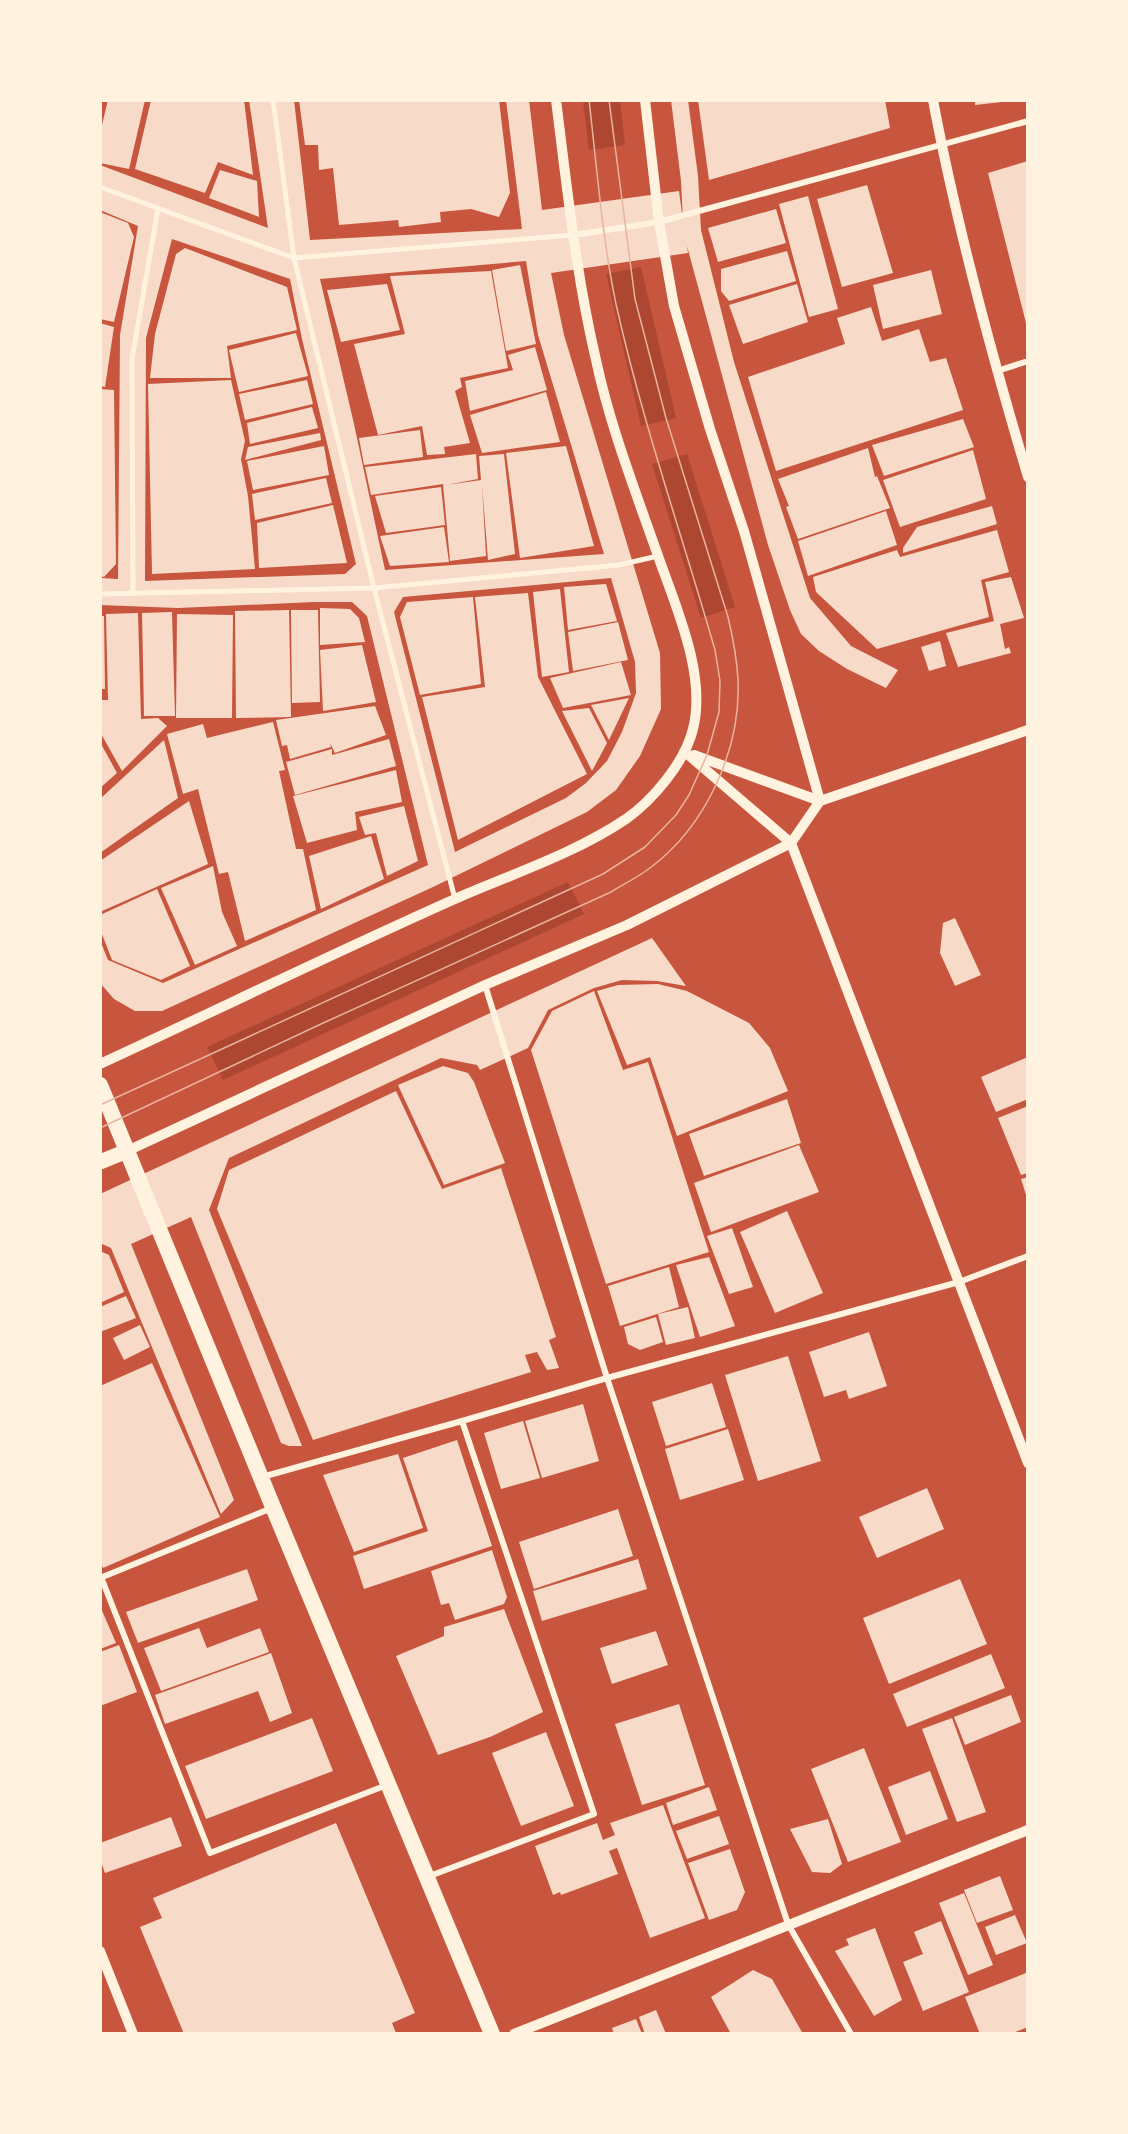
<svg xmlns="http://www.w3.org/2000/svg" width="1128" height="2134" viewBox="0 0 1128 2134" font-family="'Golos Text',sans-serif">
	<rect width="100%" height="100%" fill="#c8553d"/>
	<path fill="#ae4732" d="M583,101H620L625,145L589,150Z
		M641,267L676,418L641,426L606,274Z
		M687,454L735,607L701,618L652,464Z
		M568,882L584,914L223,1080L207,1047Z"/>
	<path fill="#f7dbc8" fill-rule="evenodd" d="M108,100H145L129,169L100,163V133Z
		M151,100H244L253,175L218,162L205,193L135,169Z
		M249,100H294L310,240L522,229L506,100H529L542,210L679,191L683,221L681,181L671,100H688L698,176L701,230L734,362L810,598L851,646L898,670L886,688L847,669L819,651L801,634L790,610L768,545L687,246L688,253L551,273L564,335L660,653L661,709L640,756L616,790L587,812L433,887L162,1011H135L114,999L100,983V940L108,960L163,983L428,865L367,616L352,602H314L178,608L100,605V578L118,579L120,335L138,226L100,210V165L268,228ZM172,239L290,279L302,339L356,564L345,574L145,581L146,338ZM526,261L538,335L604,554L385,570L354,424L320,279ZM611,578L635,662L636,693L622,732L607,761L586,783L566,798L455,852L394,612L403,597Z
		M299,100H499L510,193L499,217L471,209L440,212L441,222L399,227L398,220L339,225L333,168L319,170L318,145H305Z
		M698,100H885L890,128L709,180Z
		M975,100H1002V102L975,105Z
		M1028,161V327H1027L988,173Z
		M220,170L257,181L259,217L209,198Z
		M867,185L893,273L842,287L817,199Z
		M808,196L838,309L809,317L779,204Z
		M776,209L786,243L718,262L708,228Z
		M100,212L128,223L134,237L114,322L100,319Z
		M185,248L287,287L297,330L227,346L231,378H150L155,334L176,254Z
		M787,251L796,281L729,301L721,291V269Z
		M520,265L536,344L506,351L492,270Z
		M931,270L942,314L883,329L873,285Z
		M491,271L508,368L460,378L462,387L455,391L470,443L444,447L445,454L427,455L422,426L378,435L354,344L405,334L390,276Z
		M387,284L400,330L341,342L327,290Z
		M797,284L808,322L743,344L729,305Z
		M871,307L882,341L919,329L930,362L946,358L963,410L776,471L748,377L845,344L837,318Z
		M100,323L114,327L105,387L100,386Z
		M296,333L308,376L239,392L229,350Z
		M535,347L547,390L470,411L465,381L513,370L508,355Z
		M231,380L245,441L241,459L248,496L255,569L152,574L148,384Z
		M307,380L313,404L245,420L239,394Z
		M100,389L114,390L116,564L104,577L100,576Z
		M546,392L560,442L482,453L470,415Z
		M312,407L318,428L250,444L247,423Z
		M963,419L974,447L884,476L872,445Z
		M420,430L423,457L364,465L359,438Z
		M320,433L321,440L245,460L248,447Z
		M324,446L329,475L253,490L247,461Z
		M566,446L594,546L520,558L506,453Z
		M868,448L875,477L877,476L890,508L798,539L786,507L789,506L778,479Z
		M973,450L986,499L900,527L883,480Z
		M476,454L478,479L446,485L481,480L479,456L504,454L515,554L488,560L482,485L486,556L450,561L443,484L371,495L365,467Z
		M326,478L332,503L255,520L252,494Z
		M441,487L445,525L386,533L375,496Z
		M333,505L347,563L259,568L257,523Z
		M992,506L997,524L903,553V548L917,527Z
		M886,511L897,545L808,576L798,541Z
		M444,527L449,562L390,566L380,536Z
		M997,530L1009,572L981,580L989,617L877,649L816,592L813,577L897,550L900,557Z
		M1011,577L1024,618L1000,624L1005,649L1009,647L1011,653L958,667L946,633L994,621L985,582Z
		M606,584L617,621L568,630L564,587Z
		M560,589L569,672L542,677L533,592Z
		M528,593L538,677L587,774L458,840L422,697L485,687L475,597Z
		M473,597L481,684L420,695L400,617L407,602Z
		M320,608L350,609L359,618L365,642L320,645Z
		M289,610L291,717L236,718L235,611Z
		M291,610H318L320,702L292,703Z
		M172,612L175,716H144L142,613Z
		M138,613L141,719L158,718L167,726L122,771L100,732V700H108L106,614Z
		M177,614L233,615L232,718H176Z
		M100,616H104L105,689H100Z
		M618,622L628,660L573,671L568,632Z
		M940,641L946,666L929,671L921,647Z
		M362,645L376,702L323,711L320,650Z
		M621,662L631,695L563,708L550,678Z
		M629,698L609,740L591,705Z
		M375,706L386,735L335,753L330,743L331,747L290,759L287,745L282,746L276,720Z
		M589,708L607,743L592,771L562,711Z
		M273,722L285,770L279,771L296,849H303L316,910L245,941L228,872L219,874L198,789L183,794L167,734L203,724L207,738Z
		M389,739L396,766L295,795L286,762L332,749V755Z
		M164,740L178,798L100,853V799Z
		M100,742L117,773L100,788Z
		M396,770L402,802L355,812L357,830L307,843L293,796Z
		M189,801L208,864L100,912V861Z
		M404,806L418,861L387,876L376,833L365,835L359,817Z
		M371,836L384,879L321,909L309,856Z
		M213,866L222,912L237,946L195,965L161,888Z
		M157,889L190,966L161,980L112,960L100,929V915Z
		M955,918L981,975L955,986L940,953L943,923Z
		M652,938L686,986L657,981L622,980L594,988L548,1010L528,1048L480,1070L477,1065L441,1058L229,1158L209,1210L302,1446H289L281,1443L191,1217L131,1244L234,1500L221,1514L111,1248L100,1243V1194Z
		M658,984L687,991L749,1023L770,1048L788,1091L677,1136L650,1057L627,1065L597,991L618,985Z
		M594,991L623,1070L648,1062L709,1252L606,1284L531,1050L552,1011Z
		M1028,1057V1099L996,1112L981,1077Z
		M443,1066L468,1073L474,1082L505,1163L444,1185L398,1085Z
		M396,1091L442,1189L501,1168L556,1337L549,1340L559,1368L547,1370L537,1352L525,1355L531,1372L313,1440L217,1209L229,1170Z
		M787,1099L801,1143L704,1176L689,1134Z
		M1028,1106V1173L1021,1175L998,1118Z
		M799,1145L819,1192L711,1232L694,1183Z
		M1028,1177V1198H1027L1021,1179Z
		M787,1211L823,1293L775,1313L740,1232Z
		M732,1228L753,1287L729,1294L707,1236Z
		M100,1251L109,1255L124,1292L100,1303Z
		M709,1257L735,1326L700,1337L676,1265Z
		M669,1267L679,1307L620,1326L608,1286Z
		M126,1296L136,1318L100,1332V1307Z
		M688,1307L695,1338L666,1345L658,1314Z
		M656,1317L663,1342L640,1350L628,1344L624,1327Z
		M140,1325L150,1347L124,1360L113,1338Z
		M869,1332L887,1386L849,1399L846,1390L824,1397L809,1352Z
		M788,1356L821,1461L758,1481L725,1375Z
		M152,1363L220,1517L103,1568L100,1561V1386Z
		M712,1383L726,1427L666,1446L652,1402Z
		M583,1404L599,1461L542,1478L525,1421Z
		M523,1421L540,1478L501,1489L484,1433Z
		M728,1429L744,1480L680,1500L665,1449Z
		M457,1440L492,1546L364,1589L353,1556L428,1531L403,1458Z
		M398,1454L423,1528L354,1552L323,1475Z
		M927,1488L944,1529L877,1558L859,1517Z
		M618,1509L633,1556L534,1589L519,1542Z
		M492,1550L507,1597L504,1604L455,1620L449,1603L441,1605L431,1571Z
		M638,1559L647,1589L542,1621L533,1591Z
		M247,1569L258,1600L138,1643L126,1612Z
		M960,1579L987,1644L889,1684L863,1618Z
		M100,1606L116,1643L100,1649Z
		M504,1609L543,1712L490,1737L438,1755L396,1656L444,1636V1627Z
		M199,1628L207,1648L260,1628L269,1652L161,1691L144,1648Z
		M656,1631L668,1665L612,1684L600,1648Z
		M119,1645L137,1692L100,1706V1652Z
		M271,1653L292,1713L270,1722L258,1691L165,1724L155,1695Z
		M991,1654L1005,1688L907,1727L893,1694Z
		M1011,1695L1021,1722L965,1745L954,1717Z
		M679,1704L705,1785L642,1805L615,1724Z
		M312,1718L333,1771L206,1819L185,1766Z
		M952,1718L986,1812L957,1822L922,1729Z
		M546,1732L574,1806L521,1826L492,1753Z
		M864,1748L901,1842L848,1862L811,1769Z
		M930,1771L948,1819L906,1835L888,1787Z
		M709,1787L717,1810L673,1825L666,1803Z
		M663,1805L705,1918L650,1938L617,1848L609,1851L618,1874L561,1895L560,1892L553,1895L535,1846L597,1823L603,1840L615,1835L610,1823Z
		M719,1816L729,1844L687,1859L676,1831Z
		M171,1817L182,1846L105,1873L100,1859V1843Z
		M828,1819L842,1864L830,1873L812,1872L790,1829Z
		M336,1823L415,2013L392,2023L396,2033L394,2034H184L140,1927L162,1918L153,1898Z
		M730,1849L745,1892L737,1910L709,1920L688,1863Z
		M1000,1876L1013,1910L977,1923L964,1890Z
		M964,1893L993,1965L968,1975L939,1903Z
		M1015,1915L1027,1943L996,1955L985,1927Z
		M941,1921L969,1992L923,2011L903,1962L923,1954L914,1932Z
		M875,1928L902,2000L874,2016L835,1951L849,1945L846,1939Z
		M753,1970L772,1979L803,2034H731L711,1997Z
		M1026,1973L1028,1978V2027L1010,2034H980L965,1997Z
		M656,2010L666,2034H645L639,2017Z
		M636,2019L642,2034H614L612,2028Z"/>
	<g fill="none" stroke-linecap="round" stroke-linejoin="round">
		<path stroke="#fff3e0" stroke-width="5" d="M273,100L294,258L374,588L455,899
			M100,187L294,258L573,235
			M133,593L132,359L158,209
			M100,594L374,588L619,565L658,556"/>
		<path stroke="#fff3e0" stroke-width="6" d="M573,235L659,222L1028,121
			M997,371L1028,361
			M485,985L607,1378L788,1924L851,2034
			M262,1477L462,1421L607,1378L959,1282L1028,1256
			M101,1577L210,1853L387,1785
			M100,1578L272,1508
			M427,1877L594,1814L462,1421"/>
		<path stroke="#fff3e0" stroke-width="10" d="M645,100L659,222L674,306L710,429L744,531L820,801
			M933,100C957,228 991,353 1028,477
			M685,752L791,843L1028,1463
			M694,755L820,801
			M820,801L1028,730
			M100,1064C219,1009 336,952 455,899C512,874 574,854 626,819C653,800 685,762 693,729C707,674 675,605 657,553C635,490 610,426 596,360C576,275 567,187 556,100
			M127,1151L485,985L627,925L791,843L820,801
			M100,1951L133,2034
			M514,2034L1028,1830"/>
		<path stroke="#fff3e0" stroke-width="15" d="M100,1162L127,1151"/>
		<path stroke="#fff3e0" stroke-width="16" d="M100,1085L273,1507L492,2034"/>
		<path stroke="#e9b49f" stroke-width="1.5" d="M100,1105L603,874L645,847L676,815L689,795L707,755L719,712L720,681L715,650C682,535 642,421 616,304C602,237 597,168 589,100
			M100,1128L321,1024L611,892C624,884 638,877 650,868C706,826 741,750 738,680C737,659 733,638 728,617L666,418L635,299L609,100"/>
	</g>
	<rect width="1128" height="2134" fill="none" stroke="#fff3e0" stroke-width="204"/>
</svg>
